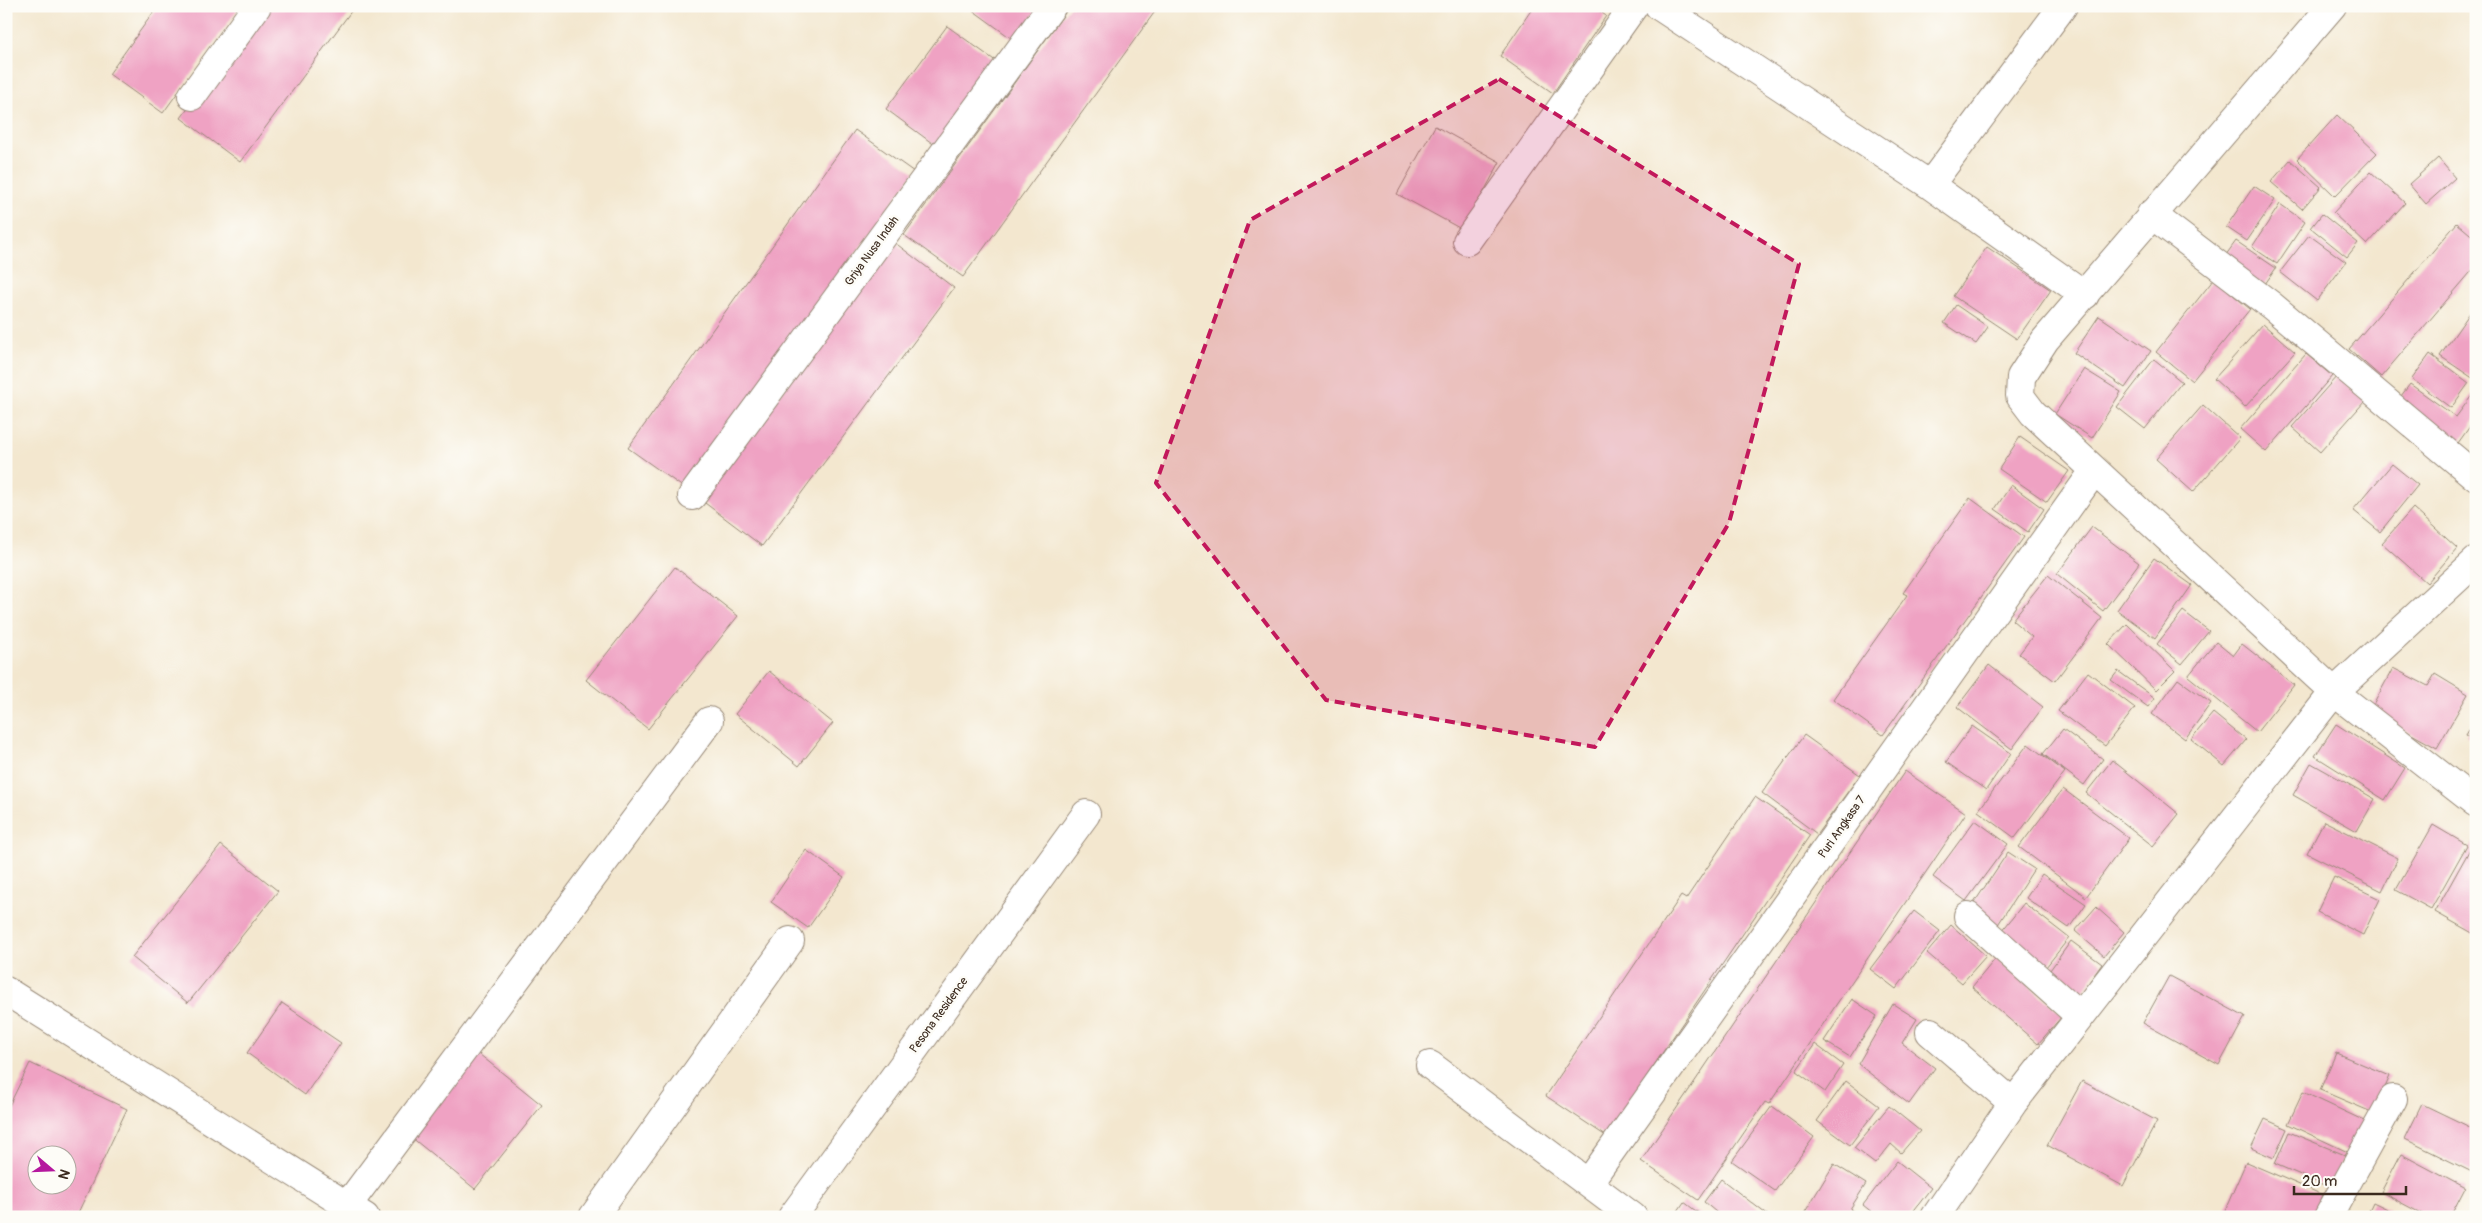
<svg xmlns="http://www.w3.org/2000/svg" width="2482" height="1223" viewBox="0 0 2482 1223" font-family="Pangolin,sans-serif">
	<rect width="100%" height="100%" fill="#fdfcf7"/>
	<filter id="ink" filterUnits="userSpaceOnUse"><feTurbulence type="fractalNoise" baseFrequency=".02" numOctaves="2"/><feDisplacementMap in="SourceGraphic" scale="10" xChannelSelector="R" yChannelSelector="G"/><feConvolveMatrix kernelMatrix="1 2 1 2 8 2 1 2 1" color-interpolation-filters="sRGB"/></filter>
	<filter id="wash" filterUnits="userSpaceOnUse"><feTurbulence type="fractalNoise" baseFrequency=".0096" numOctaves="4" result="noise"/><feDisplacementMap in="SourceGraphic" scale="20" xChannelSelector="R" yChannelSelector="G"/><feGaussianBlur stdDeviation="1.12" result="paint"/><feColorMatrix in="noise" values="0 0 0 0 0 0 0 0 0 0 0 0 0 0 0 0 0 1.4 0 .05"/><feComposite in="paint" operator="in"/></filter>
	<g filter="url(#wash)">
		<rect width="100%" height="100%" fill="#f3e7cf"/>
		<g id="blocks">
			<path fill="#efa2c3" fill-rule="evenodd" d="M158,6H240L163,113L109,74Z
				M264,6H355L240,162L181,118Z
				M967,6H1040L1015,41Z
				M1070,6H1159L963,277L904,235Z
				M1534,6H1593L1606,16L1553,93L1500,56Z
				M947,26L997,62L936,146L886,109Z
				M2337,115L2377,153L2335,196L2297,159Z
				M1435,126L1500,162L1463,230L1397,194Z
				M855,130L914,172L687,490L628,448Z
				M2438,158L2455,178L2426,204L2409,184Z
				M2290,160L2321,187L2302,209L2271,182Z
				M2371,172L2405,203L2367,245L2333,213Z
				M2254,186L2275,200L2247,241L2226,227Z
				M2280,204L2305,222L2277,264L2252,247Z
				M2322,214L2358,243L2347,257L2311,228Z
				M2457,223L2476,239V266L2381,377L2349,349Z
				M2309,235L2346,262L2317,301L2280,272Z
				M2236,241L2276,268L2263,287L2223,259Z
				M894,242L954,288L762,546L701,500Z
				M1987,247L2051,290L2017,339L1953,296Z
				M2214,279L2250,309L2192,381L2156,352Z
				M2476,304V377L2474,379L2440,356Z
				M1956,305L1988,327L1976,344L1944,323Z
				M2099,316L2151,351L2125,388L2074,353Z
				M2263,324L2295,352L2245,407L2214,379Z
				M2306,354L2332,376L2266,452L2240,429Z
				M2430,354L2469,383L2451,408L2412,379Z
				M2154,359L2182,382L2145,429L2117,407Z
				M2084,369L2121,392L2092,438L2055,414Z
				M2337,376L2365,401L2320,452L2292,427Z
				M2410,384L2456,417L2476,390V418L2458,443L2398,400Z
				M2203,405L2240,438L2193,492L2156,459Z
				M2020,437L2069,471L2047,502L1999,469Z
				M2392,464L2418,485L2380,532L2353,510Z
				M2011,485L2044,509L2028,532L1995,509Z
				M1970,498L2024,537L1883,735L1833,699L1907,595L1903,593Z
				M2413,508L2457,548L2427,583L2382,543Z
				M2092,527L2139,563L2103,611L2057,574Z
				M2154,558L2192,585L2155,638L2117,610Z
				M675,567L738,616L648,729L586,680Z
				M2048,575L2102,618L2055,681L2019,654L2032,637L2012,620Z
				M2183,611L2209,631L2182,664L2157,644Z
				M2127,624L2175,671L2156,690L2108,644Z
				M2216,642L2233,656L2242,644L2294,685L2257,732L2188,676Z
				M1989,665L2043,707L2012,749L1957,707Z
				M2393,668L2428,686L2435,674L2468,694L2437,748L2370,711Z
				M769,671L833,723L799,766L735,714Z
				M2118,671L2155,698L2148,707L2111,680Z
				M2088,672L2135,708L2105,746L2058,711Z
				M2178,679L2211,703L2185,739L2152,714Z
				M2213,713L2246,740L2224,766L2191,739Z
				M2476,718V741L2466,735Z
				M2336,724L2405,768L2385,800L2315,756Z
				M1972,726L2011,753L1986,790L1946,762Z
				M2063,729L2103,759L2084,785L2043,754Z
				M1804,735L1860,775L1817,834L1762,793Z
				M2028,744L2065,772L2015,838L1978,811Z
				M2112,760L2179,814L2153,846L2086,793Z
				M2311,763L2375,799L2357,831L2293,795Z
				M1905,771L1966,813L1769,1104L1765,1102L1698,1200L1641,1161Z
				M2063,789L2129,838L2086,897L2019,847Z
				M1755,797L1810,835L1606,1136L1546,1096L1681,896L1686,899Z
				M1975,820L2008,844L1966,901L1933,877Z
				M2324,821L2398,858L2382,891L2307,853Z
				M2433,825L2467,845L2431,909L2396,890Z
				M2474,842L2476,843V935L2435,912Z
				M221,845L278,891L188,1003L132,957Z
				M806,850L844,877L808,928L771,902Z
				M2008,852L2034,869L1997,926L1970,909Z
				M2042,874L2086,904L2069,928L2026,898Z
				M2334,877L2380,899L2363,935L2317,912Z
				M2024,903L2069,938L2046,967L2002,931Z
				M2096,907L2124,932L2104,956L2075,931Z
				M1914,911L1940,931L1896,989L1870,969Z
				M1951,925L1986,956L1962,983L1927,953Z
				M2071,941L2102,964L2077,999L2045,977Z
				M1996,958L2063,1015L2038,1044L1972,987Z
				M2169,976L2245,1017L2219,1065L2143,1023Z
				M1852,999L1877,1016L1850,1057L1824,1041Z
				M282,1003L341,1043L305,1095L247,1053Z
				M1893,1004L1917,1019L1902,1043L1935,1068L1909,1104L1858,1064Z
				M1815,1044L1843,1065L1825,1092L1796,1071Z
				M474,1050L542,1105L475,1189L406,1133Z
				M2336,1053L2390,1076L2374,1113L2320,1090Z
				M30,1063L127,1109L76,1217H6V1112ZM38,1156H68V1186H38Z
				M1846,1081L1879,1106L1850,1145L1817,1121Z
				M2082,1081L2157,1121L2123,1186L2047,1145Z
				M2303,1092L2367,1122L2352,1154L2288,1124Z
				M2422,1104L2476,1130V1174L2405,1139Z
				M1772,1106L1814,1137L1775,1191L1732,1161Z
				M1889,1106L1920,1131L1901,1153L1891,1144L1875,1164L1854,1148Z
				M2265,1119L2287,1129L2274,1158L2251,1148Z
				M2289,1132L2345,1155L2331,1188L2275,1164Z
				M2401,1154L2465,1188L2450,1217H2428L2381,1192Z
				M1897,1161L1931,1188L1909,1217H1878L1863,1205Z
				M2246,1162L2323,1195L2313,1217H2222Z
				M1834,1164L1866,1184L1850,1209L1861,1217H1802Z
				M1721,1179L1770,1217H1722L1704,1202Z
				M1684,1202L1704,1217H1674Z
				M2373,1202L2404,1217H2366Z"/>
		</g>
	</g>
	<g filter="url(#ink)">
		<use href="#blocks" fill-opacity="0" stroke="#978876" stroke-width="1"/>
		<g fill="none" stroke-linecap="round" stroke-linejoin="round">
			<g stroke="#978876" stroke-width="30">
				<path id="minor" d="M1659,6L1930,185L2085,295
					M2332,6L2045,340L2021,377L2020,396L2033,413L2334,692L2476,803
					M192,96L257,6
					M1930,185L2063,6
					M2151,214L2272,306L2476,477
					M1467,241L1634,6
					M692,496L1052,6
					M1968,916L2080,1016
					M1930,1032L2013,1103
					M1430,1065L1633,1217
					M1589,1182L2094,471
					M344,1217L347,1206L709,721
					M593,1217L790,941
					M792,1217L1086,814
					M1935,1217L2013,1103L2334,692L2476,561
					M2328,1217L2393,1099"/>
			</g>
			<g stroke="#978876" stroke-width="30">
				<path id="major" d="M6,991L365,1217"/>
			</g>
			<use href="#minor" stroke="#fff" stroke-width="28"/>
			<use href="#major" stroke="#fff" stroke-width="28"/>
		</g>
	</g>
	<path fill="#c2185b" fill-opacity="0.2" stroke="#c2185b" stroke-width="4" stroke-dasharray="10 6" stroke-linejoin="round" d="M1499,79L1799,264L1729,523L1595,747L1326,700L1156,483L1250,220Z"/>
	<g text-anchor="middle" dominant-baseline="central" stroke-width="5" stroke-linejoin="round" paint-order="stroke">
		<g font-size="12" fill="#3b2a1e" stroke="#fdfcf7">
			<text transform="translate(872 251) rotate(-54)">Griya Nusa Indah</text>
			<text transform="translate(1842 827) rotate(-55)">Puri Angkasa 7</text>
			<text transform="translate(939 1015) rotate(-54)">Pesona Residence</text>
		</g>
	</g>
	<rect width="2482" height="1223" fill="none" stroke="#fdfcf7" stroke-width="25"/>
	<g transform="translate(52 1170) rotate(109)"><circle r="24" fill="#fdfcf7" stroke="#afa8a0"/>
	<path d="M0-4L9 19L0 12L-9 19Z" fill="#b5179e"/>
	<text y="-8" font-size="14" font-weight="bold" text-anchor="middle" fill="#3b2a1e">N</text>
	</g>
	<path d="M2294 1186v8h112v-8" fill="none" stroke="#3b2a1e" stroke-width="2.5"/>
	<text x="2302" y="1186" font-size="15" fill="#3b2a1e" stroke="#fdfcf7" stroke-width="4" paint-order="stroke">20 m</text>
</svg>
